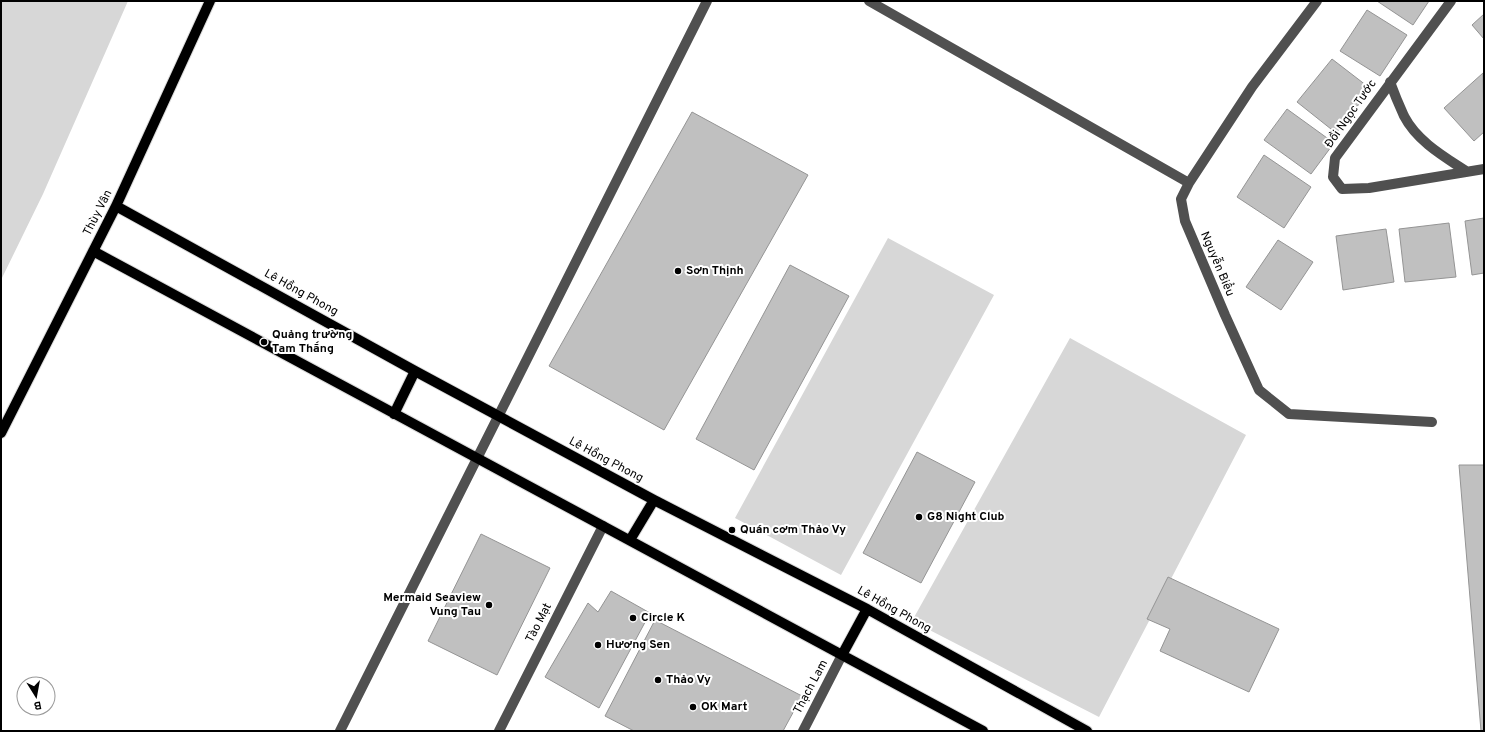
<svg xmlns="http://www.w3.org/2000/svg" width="1485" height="732" viewBox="0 0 1485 732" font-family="Overpass,sans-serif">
	<rect width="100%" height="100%" fill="#fff"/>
	<path fill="#d7d7d7" d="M1,1H128L43,194L1,280Z
		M888,238L994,295L841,575L735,518Z
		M1070,338L1246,435L1099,717L912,621Z"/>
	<path fill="#c0c0c0" stroke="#949494" d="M1377,1H1429L1413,25Z
		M1367,10L1407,35L1380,76L1340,51Z
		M1484,14V39L1472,25Z
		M1332,59L1371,89L1336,133L1297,102Z
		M1483,73L1484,132L1474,141L1444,108Z
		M1287,109L1334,143L1311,174L1264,140Z
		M692,112L808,175L664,430L549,366Z
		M1264,155L1311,187L1284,228L1237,197Z
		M1484,218V273L1472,275L1465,221Z
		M1449,223L1456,277L1405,282L1399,229Z
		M1386,229L1394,282L1343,290L1336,236Z
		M1278,240L1313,262L1281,310L1246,287Z
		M790,265L849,296L754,470L696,439Z
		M917,452L975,482L921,583L863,553Z
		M1459,465H1484V731H1481Z
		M481,534L550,568L497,675L428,641Z
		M1168,577L1279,629L1249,692L1160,651L1170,629L1147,619Z
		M611,591L650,613L599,708L545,677L588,603L598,612Z
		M655,620L802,696L783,731H634L605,716Z"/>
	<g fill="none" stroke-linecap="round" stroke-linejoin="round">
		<g stroke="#dbdbdb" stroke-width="12">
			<path id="major" d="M116,206L415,371L654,500L867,609L1087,731
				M93,251L983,731
				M394,414L415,371
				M1,433L116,206L210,1
				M630,540L654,500
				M842,655L867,609"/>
		</g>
		<path stroke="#505050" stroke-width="10" d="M869,1L1189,183
			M1317,1L1252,87L1189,183L1181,199L1185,221L1225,315L1259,390L1289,414L1432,422
			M1451,1L1335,158L1333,177L1342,189L1369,188L1484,169
			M1390,82C1394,93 1399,105 1404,116C1417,141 1443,156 1466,171
			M340,731L707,1
			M499,731L603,526
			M803,731L842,655"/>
		<use href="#major" stroke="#000" stroke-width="10"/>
	</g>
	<g fill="#000" stroke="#fff" stroke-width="1.5">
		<circle cx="678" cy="271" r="4"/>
		<circle cx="264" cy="342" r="4"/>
		<circle cx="919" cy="517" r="4"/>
		<circle cx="732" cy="530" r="4"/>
		<circle cx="489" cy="605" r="4"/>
		<circle cx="633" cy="618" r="4"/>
		<circle cx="598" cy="645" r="4"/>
		<circle cx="658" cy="680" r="4"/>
		<circle cx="693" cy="707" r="4"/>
	</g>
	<g text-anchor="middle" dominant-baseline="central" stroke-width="4" stroke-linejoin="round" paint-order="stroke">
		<g font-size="12" fill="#000" stroke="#fff">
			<text transform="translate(1351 114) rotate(-55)">Đồi Ngọc Tước</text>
			<text transform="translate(98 213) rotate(-63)">Thùy Vân</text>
			<text transform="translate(1217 264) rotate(67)">Nguyễn Biểu</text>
			<text transform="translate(301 293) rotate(29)">Lê Hồng Phong</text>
			<text transform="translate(606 460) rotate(28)">Lê Hồng Phong</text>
			<text transform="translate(894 610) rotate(29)">Lê Hồng Phong</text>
			<text transform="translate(539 623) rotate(-63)">Tào Mạt</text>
			<text transform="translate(811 687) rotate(-62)">Thạch Lam</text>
		</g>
		<g font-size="12" font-weight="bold" fill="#000" stroke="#fff" text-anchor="start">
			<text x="686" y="271">Sơn Thịnh</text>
			<text x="272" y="335">Quảng trường<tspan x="272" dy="14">Tam Thắng</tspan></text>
			<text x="927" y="517">G8 Night Club</text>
			<text x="740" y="530">Quán cơm Thảo Vy</text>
			<text x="481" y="598" text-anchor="end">Mermaid Seaview<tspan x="481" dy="14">Vung Tau</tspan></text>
			<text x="641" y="618">Circle K</text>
			<text x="606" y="645">Hương Sen</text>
			<text x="666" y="680">Thảo Vy</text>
			<text x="701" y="707">OK Mart</text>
		</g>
	</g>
	<rect width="1485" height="732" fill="none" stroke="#000000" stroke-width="4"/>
	<g transform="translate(36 696) rotate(169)"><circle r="19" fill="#ffffff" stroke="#999999"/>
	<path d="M0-3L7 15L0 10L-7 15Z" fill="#000000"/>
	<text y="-6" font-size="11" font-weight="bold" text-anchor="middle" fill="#000000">B</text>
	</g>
</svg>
